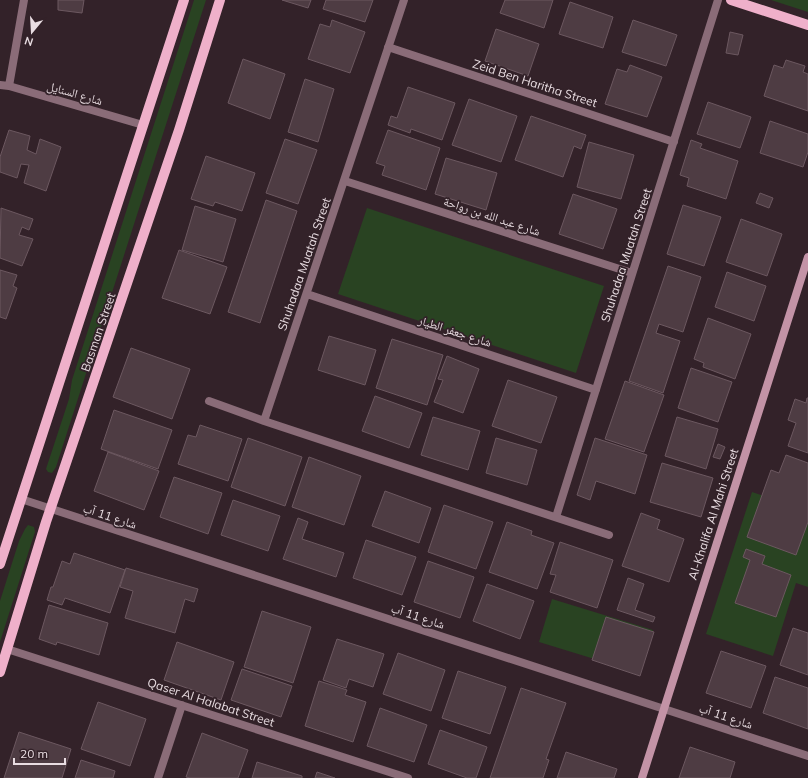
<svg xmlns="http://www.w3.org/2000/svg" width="808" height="778" viewBox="0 0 808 778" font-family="Mulish,'Noto Naskh Arabic',sans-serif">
	<rect width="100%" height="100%" fill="#332229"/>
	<path fill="#294322" d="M194,0H206L56,467L52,473L48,472L46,469L69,399L72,380Z
		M771,0H808V12Z
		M367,208L604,286L576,373L338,294Z
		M752,492L808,511V587L796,583L773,656L706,634Z
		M28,525L34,527L35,532L33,538L0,642V601L19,541L25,529Z
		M552,599L653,630L640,673L539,642Z"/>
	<path fill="#4e3c43" stroke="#6c5860" d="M58,0H84L82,13L58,10Z
		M282,0H311L308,8Z
		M326,0H373L365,22L323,9Z
		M505,0H553L544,28L500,13Z
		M570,2L613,17L603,48L559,34Z
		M332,20L365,32L350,73L308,59L320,24L330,27Z
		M633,20L677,35L666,66L622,52Z
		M496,29L539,44L528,76L485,61Z
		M730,32L743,35L738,55L726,53Z
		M243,59L285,74L270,119L228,103Z
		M786,60L805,66L803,72L808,74V111L764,96L774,65L783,68Z
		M630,65L662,77L647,117L605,104L617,69L627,72Z
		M305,79L334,89L318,142L288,132Z
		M408,87L455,103L442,140L411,129L410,133L388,125L391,116L397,118Z
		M469,99L517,116L501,162L452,145Z
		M708,102L751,117L740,148L697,134Z
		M531,116L586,135L581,149L574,146L563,177L515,160Z
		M770,121L808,134V152L803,167L760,153Z
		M9,130L30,136L27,150L36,154L40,139L61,147L46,191L24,183L29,165L21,164L17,178L0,172V157Z
		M388,130L440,148L426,190L382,175L385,166L376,163Z
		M285,139L317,150L298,204L266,193Z
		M691,140L702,144L700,148L738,161L726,199L687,186L689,178L680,175Z
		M589,142L634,155L621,199L577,187Z
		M206,156L255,173L242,211L215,202L213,206L191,199Z
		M446,158L497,173L486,210L435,194Z
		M760,193L773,198L769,208L756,203Z
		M573,194L617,209L603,249L559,234Z
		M266,200L297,211L260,323L228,312Z
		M683,205L721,217L704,266L667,254Z
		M195,206L236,219L223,262L182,250Z
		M1,208L33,219L29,230L22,227L19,235L33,239L22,266L0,258Z
		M741,219L782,234L767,276L726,262Z
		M179,250L227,267L210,314L162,298Z
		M668,266L701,277L683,332L659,324L656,333L680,341L663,393L629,381Z
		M0,270L17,275L13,286L17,288L6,319L0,317Z
		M727,272L766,286L754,321L715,307Z
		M708,318L751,334L735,379L703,367L704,363L694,359Z
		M329,336L376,350L365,385L318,370Z
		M392,339L443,355L427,405L376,388Z
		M131,348L190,369L172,419L113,397Z
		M447,356L479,369L463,413L434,402L443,380L438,379Z
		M691,368L732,382L718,422L678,408Z
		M508,380L557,397L541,443L492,426Z
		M625,381L664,395L644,452L605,439Z
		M375,396L422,413L409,448L362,431Z
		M807,398H808V453L788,446L796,423L788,420L795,399L806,403Z
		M114,410L172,430L158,469L101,449Z
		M433,417L480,431L468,470L421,455Z
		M677,417L718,429L706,469L665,456Z
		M200,425L242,439L228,481L178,464L188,435L196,437Z
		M248,438L302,457L285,506L231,487Z
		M496,438L537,450L527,485L486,473Z
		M595,438L647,455L635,494L596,481L590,500L577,495Z
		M718,444L725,447L720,459L713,457Z
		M108,452L159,471L144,510L94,491Z
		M786,455L808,463V522L796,555L747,537L771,470L779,473Z
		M309,457L361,476L344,525L292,507Z
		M662,463L713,478L701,517L650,502Z
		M174,477L222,493L208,534L160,517Z
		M385,491L431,508L419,543L372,526Z
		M233,500L280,516L268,551L221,535Z
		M444,505L493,522L476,569L428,552Z
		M641,513L660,520L657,529L684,539L669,582L622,566Z
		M298,518L308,522L302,539L344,553L336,577L283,559Z
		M507,522L532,531L531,535L554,543L537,589L489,572Z
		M366,540L416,557L402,595L353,578Z
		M560,542L613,560L597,608L550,592L556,575L550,574Z
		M746,549L765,556L762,564L791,575L776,617L735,603L750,560L743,557Z
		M74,553L125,570L110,613L65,598L62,605L47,600L51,587H53L62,561L70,564Z
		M428,561L474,577L460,618L414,602Z
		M126,568L198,589L194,602L185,599L175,633L125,618L133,591L120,587Z
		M628,578L644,584L635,610L655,617L653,622L617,610Z
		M487,584L534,601L520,639L473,621Z
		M49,605L108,623L99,655L57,642L56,645L39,639Z
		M262,611L311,627L293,683L244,667Z
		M606,617L654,632L640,676L592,660Z
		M793,628L808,633V675L780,665Z
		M337,639L384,654L373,687L349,679L346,688L323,680Z
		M177,642L234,662L221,700L164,680Z
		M721,651L766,666L751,708L706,693Z
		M398,653L445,670L431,711L383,694Z
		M242,669L292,686L281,717L231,700Z
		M458,671L506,687L490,734L442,718Z
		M775,677L808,688V729L763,713Z
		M319,681L347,690L345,695L366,702L353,742L305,726Z
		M521,688L566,703L546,759L549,760L543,778H490Z
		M98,702L146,719L130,766L81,749Z
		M380,708L427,725L414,762L367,746Z
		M440,730L487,747L476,778H467L428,764Z
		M19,732L71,749L62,778H4Z
		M202,733L248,750L238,778H190L186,777Z
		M690,747L735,762L730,778H679Z
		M566,752L617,769L614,778H557Z
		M81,760L115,771L113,778H75Z
		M257,762L302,776V778H252Z
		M317,772L335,778H315Z"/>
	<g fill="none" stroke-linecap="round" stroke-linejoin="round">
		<path stroke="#8a6c78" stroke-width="8" d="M388,47L674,142
			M0,85L9,86L143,125
			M9,86L24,0
			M345,181L632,273
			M307,294L596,390
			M209,401L264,421L609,535
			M264,421L404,0
			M21,499L808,756
			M556,517L718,0
			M7,649L408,778
			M158,778L182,705"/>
		<path stroke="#c393a6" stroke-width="8" d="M642,778L808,257"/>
		<path stroke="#efb0ca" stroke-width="10" d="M731,0L808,25
			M0,564L184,0
			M0,672L46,522L179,130L220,0"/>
	</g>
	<g text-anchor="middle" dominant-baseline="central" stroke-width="3.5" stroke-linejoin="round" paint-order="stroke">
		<g font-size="12" fill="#e9dde2" stroke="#332229">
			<text transform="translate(535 83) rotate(18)">Zeid Ben Haritha Street</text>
			<text transform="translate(75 93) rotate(16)">شارع السنايل</text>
			<text transform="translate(492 216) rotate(18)">شارع عبد الله بن رواحة</text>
			<text transform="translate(626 255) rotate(-72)">Shuhadaa Muatah Street</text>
			<text transform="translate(304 264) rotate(-71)">Shuhadaa Muatah Street</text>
			<text transform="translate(455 331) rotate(18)">شارع جعفر الطيار</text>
			<text transform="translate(98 332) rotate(-71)">Basman Street</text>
			<text transform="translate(713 514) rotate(-72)">Al-Khalifa Al Mahi Street</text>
			<text transform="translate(110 516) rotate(18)">شارع 11 آب</text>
			<text transform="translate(418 616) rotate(18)">شارع 11 آب</text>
			<text transform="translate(211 702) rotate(18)">Qaser Al Halabat Street</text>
			<text transform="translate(726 716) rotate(18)">شارع 11 آب</text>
		</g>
	</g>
	<g transform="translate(32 32) rotate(198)" stroke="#332229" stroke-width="3" paint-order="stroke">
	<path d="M0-3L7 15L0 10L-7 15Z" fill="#e9dde2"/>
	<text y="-6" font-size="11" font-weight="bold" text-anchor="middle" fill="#e9dde2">N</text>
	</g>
	<path d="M14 758v6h51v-6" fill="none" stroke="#e9dde2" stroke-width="2"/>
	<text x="20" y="758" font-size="12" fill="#e9dde2" stroke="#332229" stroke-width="3" paint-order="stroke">20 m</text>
</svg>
